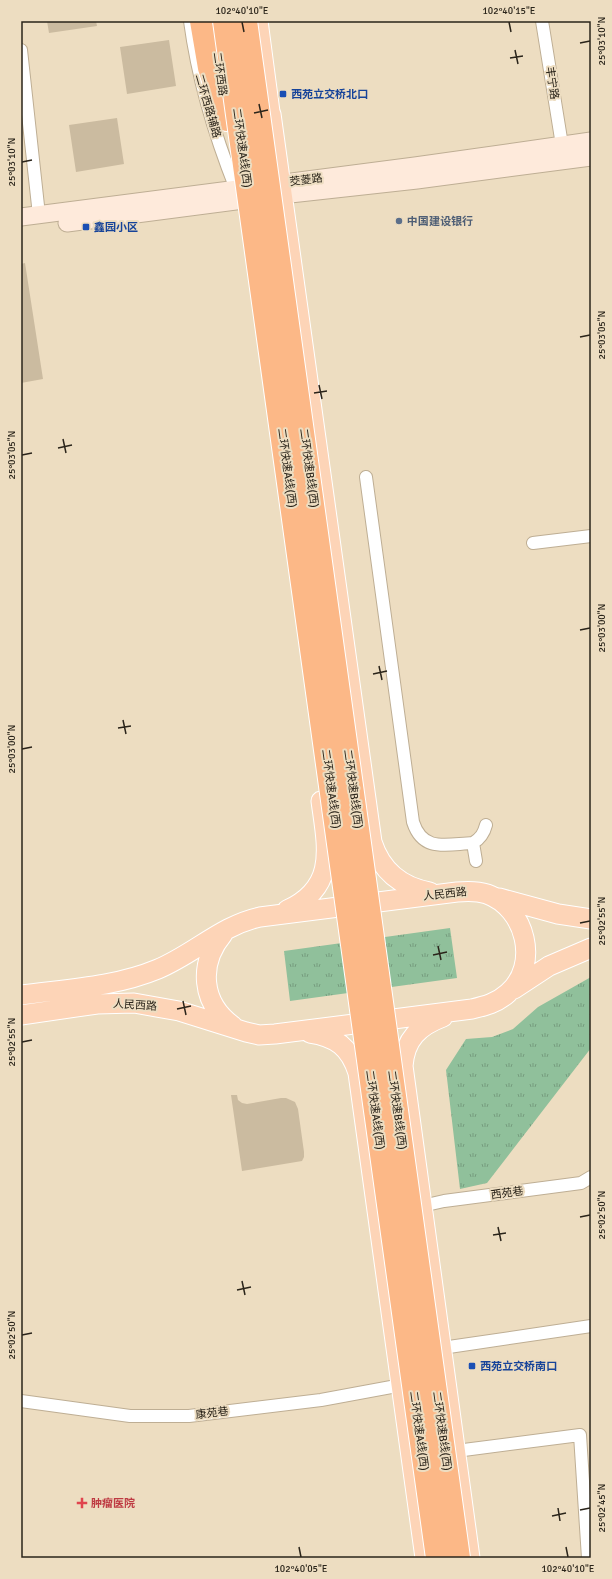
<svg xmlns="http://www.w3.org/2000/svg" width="612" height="1579" viewBox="0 0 612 1579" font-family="Signika,'Noto Sans SC',sans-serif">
	<defs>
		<pattern id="grass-tufts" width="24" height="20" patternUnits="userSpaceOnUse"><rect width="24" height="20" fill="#90c09b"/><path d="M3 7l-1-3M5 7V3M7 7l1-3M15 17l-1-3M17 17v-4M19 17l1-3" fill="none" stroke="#769c7e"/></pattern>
	</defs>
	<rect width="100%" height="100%" fill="#edddc1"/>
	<path fill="url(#grass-tufts)" d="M450,928L457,978L290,1001L284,951Z
		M591,977V1048L487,1183L460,1189L446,1070L466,1039L492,1037L513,1029L538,1007Z"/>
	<path fill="#cbbba0" d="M47,21H96L97,26L49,33Z
		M169,40L176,86L127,94L120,47Z
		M117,118L124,164L76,172L69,125Z
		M25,263L43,379L21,383V264Z
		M231,1095H237L238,1100L242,1103L247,1104L281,1098H286L295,1102L298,1109L304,1152V1157L302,1161L242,1171Z"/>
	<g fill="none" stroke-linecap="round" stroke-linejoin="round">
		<g stroke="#beae94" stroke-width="14">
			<path id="street" d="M190,21C198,80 214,134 236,189
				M542,21L562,145
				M21,50L39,215
				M366,477L413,822C423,853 447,844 473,843C481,838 484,833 486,825
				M533,543L591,536
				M473,843L476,861
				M422,1206L444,1201L581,1183L591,1177
				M442,1348L591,1326
				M21,1401L130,1416H189L321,1400L402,1385
				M456,1451L580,1435L588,1558"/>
		</g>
		<g stroke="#beae94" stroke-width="19">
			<path id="secondary" d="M21,217L415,166L591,141
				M67,223L290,194L417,180L591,157"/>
		</g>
		<g stroke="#fff" stroke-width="21">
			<path id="primary" d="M212,21L217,54
				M258,21L272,127
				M271,114L372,842C381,870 400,887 430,892
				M499,898L558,914L591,919
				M287,910C338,887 327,846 321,801
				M223,934C198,964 201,1003 233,1026
				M514,989L549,966L591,948
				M21,995C67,989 115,987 158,969C194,954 222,925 260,917L457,892C467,891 478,891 487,894C526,908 540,965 508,993C497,1003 485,1006 472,1009L275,1034L259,1035L246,1032L179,1011L134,1003L97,1004L21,1015
				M443,1017C419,1026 405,1039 403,1066L470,1558
				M310,1033C336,1037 350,1047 358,1073L425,1558"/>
		</g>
		<g stroke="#fff" stroke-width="24">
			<path id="highway" d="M201,21L209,68L227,120"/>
		</g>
		<use href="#street" stroke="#fff" stroke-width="12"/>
		<use href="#secondary" stroke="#feeadb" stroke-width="17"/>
		<use href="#primary" stroke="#fdd4b7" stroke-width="19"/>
		<use href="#highway" stroke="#fcb887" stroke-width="22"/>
		<g stroke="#fff" stroke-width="24" stroke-linecap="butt">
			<path id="highway-bridge" d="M224,21L437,1558
				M246,21L459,1558"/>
		</g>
		<use href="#highway-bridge" stroke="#fcb887" stroke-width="22"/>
	</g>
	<path fill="none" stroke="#2a241a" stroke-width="1.5" d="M242,22L244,32M509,22L511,32M580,43L590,41M515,50L518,64M510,58L523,56M259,104L262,118M254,113L268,110M22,162L32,160M580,337L590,335M319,385L322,399M314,393L327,391M63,439L66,453M58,448L72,445M22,455L32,453M580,630L590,628M379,666L382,680M373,674L387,671M123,720L126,734M118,728L131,726M22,749L32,747M580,923L590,921M438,946L441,960M433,955L447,952M183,1001L186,1015M177,1009L191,1006M22,1042L32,1040M580,1217L590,1215M498,1227L501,1241M493,1235L506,1233M242,1281L245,1295M237,1290L251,1287M22,1335L32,1333M558,1508L560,1521M580,1510L590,1508M552,1516L566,1513M299,1547L301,1557M566,1547L568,1557"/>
	<g fill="#1a4fb4" stroke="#edddc1" stroke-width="1.5">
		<rect x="279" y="90" width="8" height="8" rx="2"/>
		<rect x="82" y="223" width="8" height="8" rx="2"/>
		<rect x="468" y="1362" width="8" height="8" rx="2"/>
	</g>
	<circle fill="#5c6f8a" stroke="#edddc1" stroke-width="1.5" cx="399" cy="221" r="4"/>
	<path fill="#e0444e" stroke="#edddc1" stroke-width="1.5" d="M80 1497h4v4h4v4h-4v4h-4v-4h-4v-4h4z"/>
	<g text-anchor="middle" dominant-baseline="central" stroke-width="4" stroke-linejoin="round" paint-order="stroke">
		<g font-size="11" fill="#2a241a" stroke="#edddc1">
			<text transform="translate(220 74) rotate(82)">二环西路</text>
			<text transform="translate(552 83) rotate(81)">丰宁路</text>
			<text transform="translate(208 106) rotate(74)">二环西路辅路</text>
			<text transform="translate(242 148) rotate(82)">二环快速A线(西)</text>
			<text transform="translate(306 180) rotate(-7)">茭菱路</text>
			<text transform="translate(287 468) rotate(82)">二环快速A线(西)</text>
			<text transform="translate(309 468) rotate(82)">二环快速B线(西)</text>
			<text transform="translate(331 789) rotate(82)">二环快速A线(西)</text>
			<text transform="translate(353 789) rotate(82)">二环快速B线(西)</text>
			<text transform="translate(445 894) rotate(-6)">人民西路</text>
			<text transform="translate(135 1005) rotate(4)">人民西路</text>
			<text transform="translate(375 1110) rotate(82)">二环快速A线(西)</text>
			<text transform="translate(397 1110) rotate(82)">二环快速B线(西)</text>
			<text transform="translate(507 1193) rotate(-8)">西苑巷</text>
			<text transform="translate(212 1413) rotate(-7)">康苑巷</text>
			<text transform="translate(419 1431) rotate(82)">二环快速A线(西)</text>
			<text transform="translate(442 1431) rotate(82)">二环快速B线(西)</text>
		</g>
		<g font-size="11" font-weight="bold" fill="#164399" stroke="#edddc1" text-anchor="start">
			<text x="291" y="94">西苑立交桥北口</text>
			<text x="94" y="227">鑫园小区</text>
			<text x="480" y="1366">西苑立交桥南口</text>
		</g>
		<g font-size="11" font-weight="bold" fill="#4e5e75" stroke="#edddc1" text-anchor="start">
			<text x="407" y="221">中国建设银行</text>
		</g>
		<g font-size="11" font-weight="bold" fill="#be3a42" stroke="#edddc1" text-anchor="start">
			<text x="91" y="1503">肿瘤医院</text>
		</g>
	</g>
	<rect width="612" height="1579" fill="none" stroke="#edddc1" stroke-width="44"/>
	<rect x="22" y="22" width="568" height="1535" fill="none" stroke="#2a241a" stroke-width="1.5"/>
	<g font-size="10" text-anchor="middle" fill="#2a241a">
		<text x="242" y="14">102°40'10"E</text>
		<text x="509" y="14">102°40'15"E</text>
		<text transform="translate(601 41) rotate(-90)" y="4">25°03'10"N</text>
		<text transform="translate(11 162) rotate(-90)" y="4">25°03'10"N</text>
		<text transform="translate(601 335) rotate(-90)" y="4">25°03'05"N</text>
		<text transform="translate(11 455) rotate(-90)" y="4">25°03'05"N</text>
		<text transform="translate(601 628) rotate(-90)" y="4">25°03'00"N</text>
		<text transform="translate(11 749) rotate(-90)" y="4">25°03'00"N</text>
		<text transform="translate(601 921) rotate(-90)" y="4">25°02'55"N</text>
		<text transform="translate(11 1042) rotate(-90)" y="4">25°02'55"N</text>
		<text transform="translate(601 1215) rotate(-90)" y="4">25°02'50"N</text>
		<text transform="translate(11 1335) rotate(-90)" y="4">25°02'50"N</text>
		<text transform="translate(601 1508) rotate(-90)" y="4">25°02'45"N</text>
		<text x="301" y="1572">102°40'05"E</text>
		<text x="568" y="1572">102°40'10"E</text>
	</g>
</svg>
